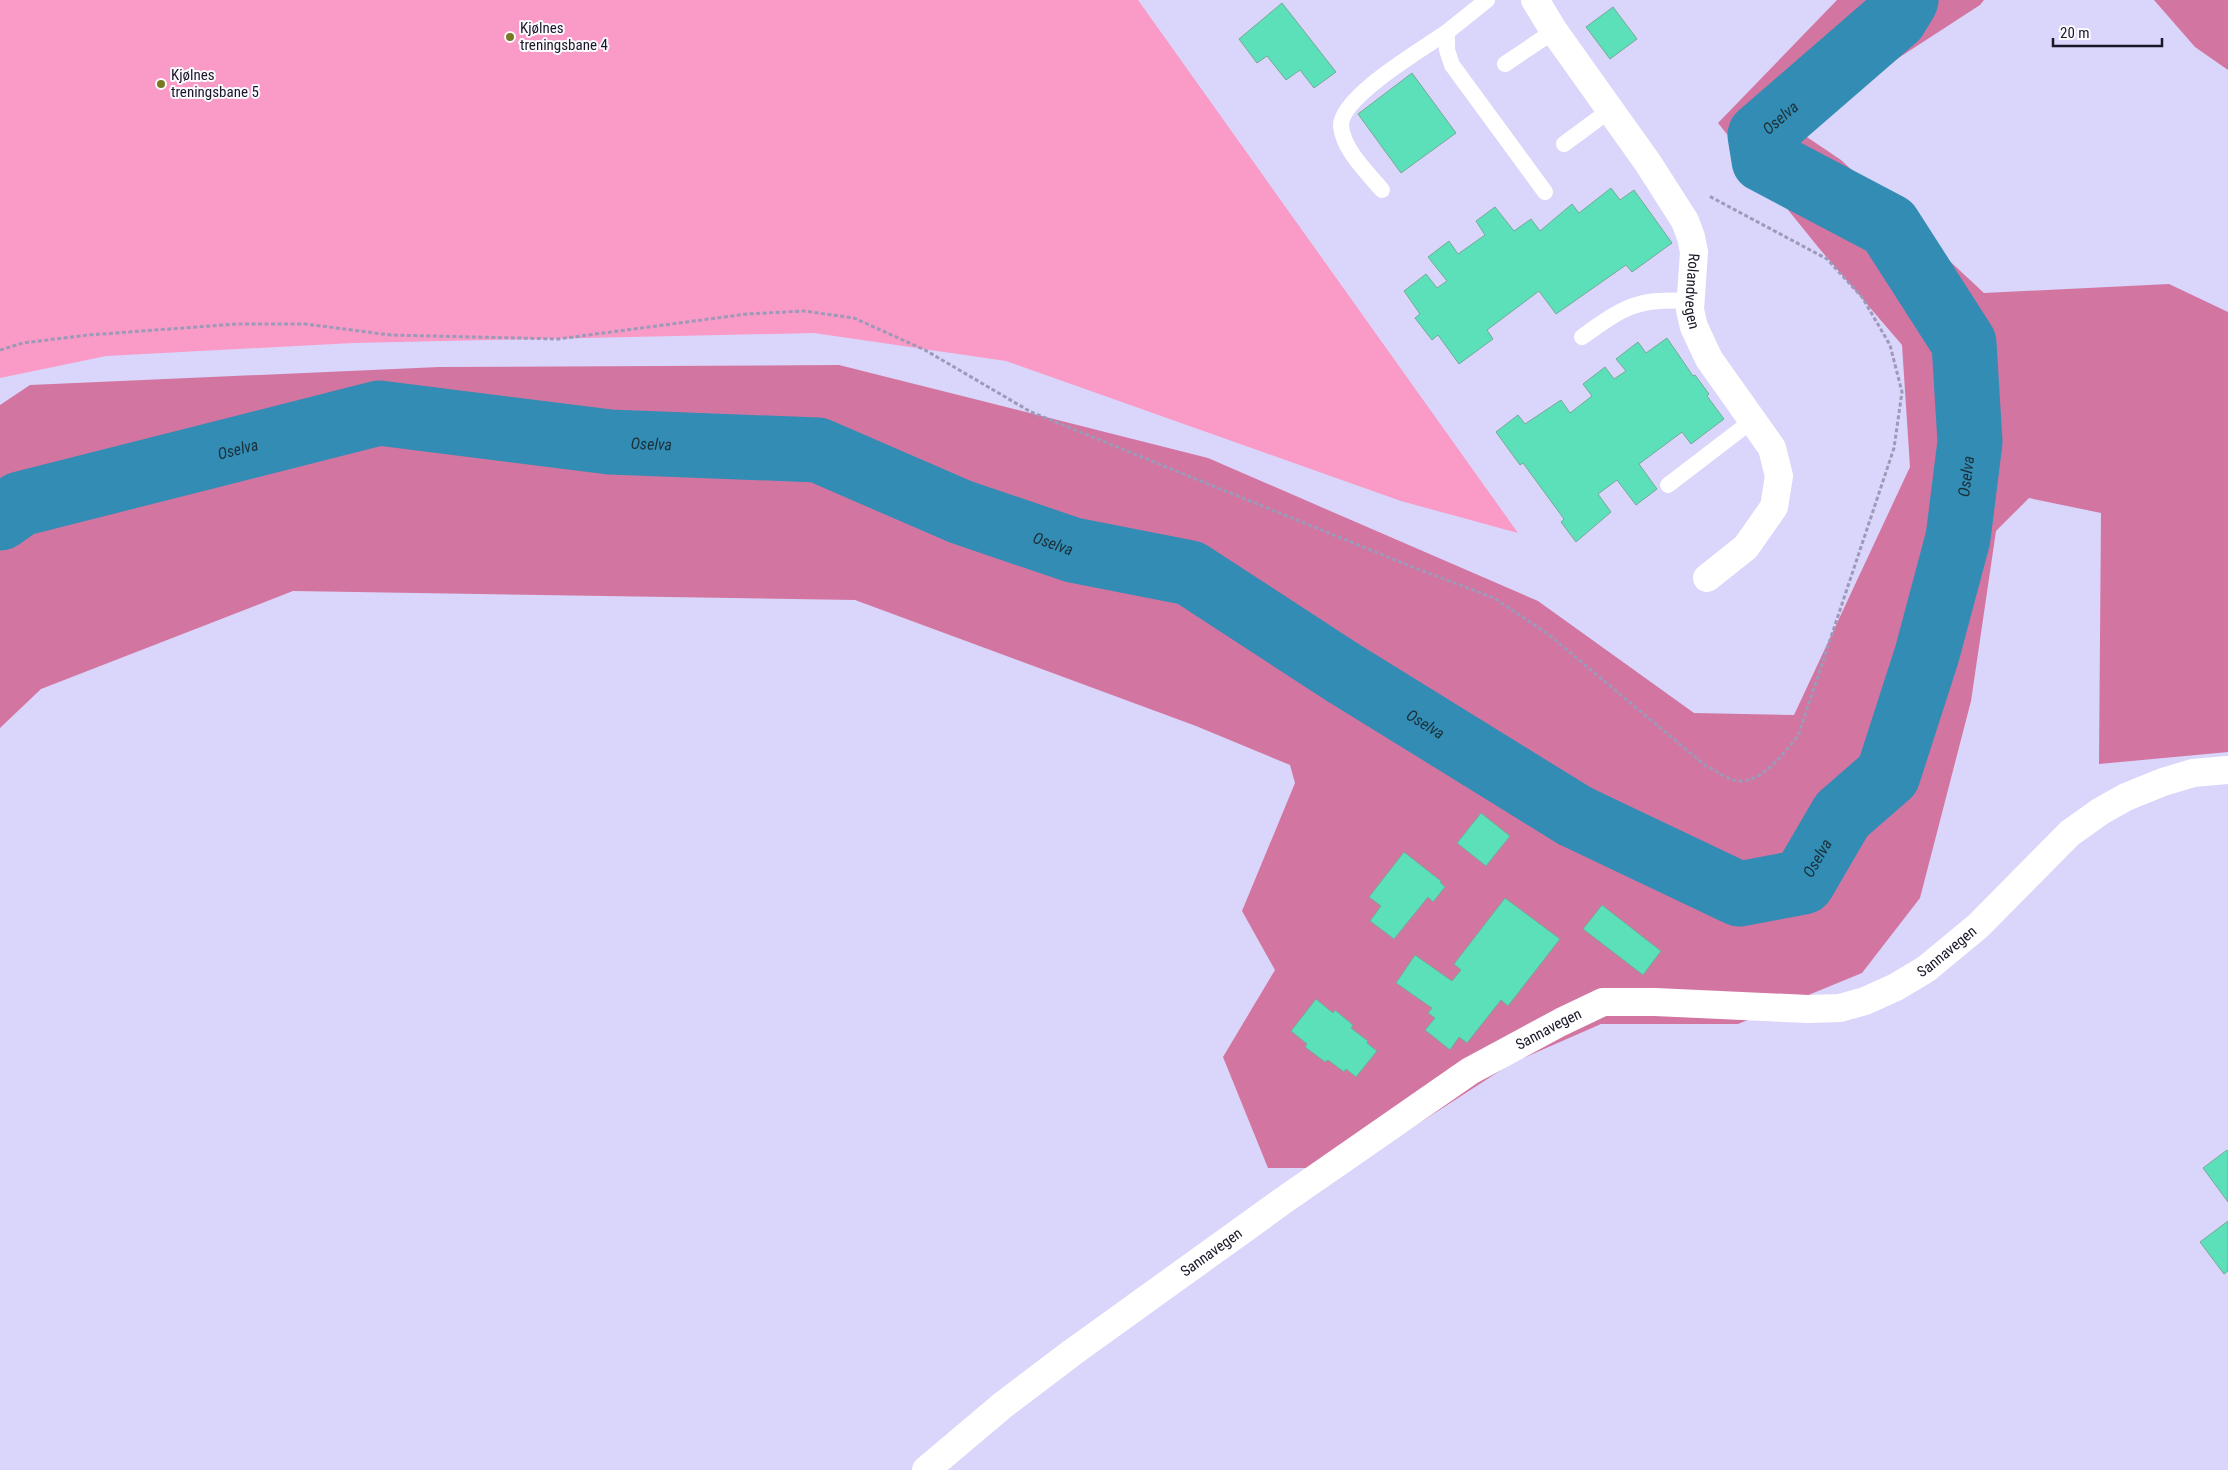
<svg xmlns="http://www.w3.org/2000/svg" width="2228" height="1470" viewBox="0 0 2228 1470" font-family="'Roboto Condensed',sans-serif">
	<rect width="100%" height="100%" fill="#dad5fa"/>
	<path fill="#fa9ac6" d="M0,0H1138L1518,533L1401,501L1006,361L814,333L353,343L106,356L0,378Z"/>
	<path fill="#d375a1" d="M1837,0H1984L1980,5L1792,127L1841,160L1984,293L2169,284L2228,312V752L2099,764L2101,513L2029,498L1996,531L1971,701L1920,898L1862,973L1738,1024H1601L1512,1063L1350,1168H1268L1223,1057L1275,970L1242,911L1295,783L1290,765L1196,726L855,600L293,591L41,689L0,728V405L30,385L439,367L839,365L1208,458L1538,601L1694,713L1794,715L1910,467L1902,345L1818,247L1718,123Z
		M2154,0H2228V70L2195,47Z"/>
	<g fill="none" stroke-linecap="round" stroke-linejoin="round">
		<path stroke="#328cb4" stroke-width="65" id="s1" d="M0,518L20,504L379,413L610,442L818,450L961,512L1073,550L1190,573L1342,672L1575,816L1739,894L1803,882L1842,815L1888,775L1927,654L1958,538L1970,442L1964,343L1889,226L1764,160L1760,135L1895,18L1906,0"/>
	</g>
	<path fill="#5ce0ba" stroke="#74aa98" d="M1282,3L1336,72L1314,88L1300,70L1286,80L1267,56L1257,63L1239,39Z
		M1613,7L1637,39L1610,59L1586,27Z
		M1412,73L1456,133L1401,173L1358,114Z
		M1611,188L1620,200L1634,190L1672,243L1632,272L1626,265L1556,314L1539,291L1487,330L1493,339L1459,364L1438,335L1432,340L1415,318L1420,314L1404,291L1426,274L1437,288L1447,281L1428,257L1449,241L1458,254L1485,235L1476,221L1495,207L1514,231L1531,219L1540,231L1572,204L1579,213Z
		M1667,338L1693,376L1695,375L1709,394L1707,396L1724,419L1691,444L1682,432L1639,464L1657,489L1636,505L1617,480L1598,494L1611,512L1576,542L1561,522L1564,519L1523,463L1520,465L1496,432L1518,415L1525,424L1561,400L1570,413L1592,396L1583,384L1605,367L1614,379L1626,371L1616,359L1638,342L1646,353Z
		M1481,813L1510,836L1486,866L1457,843Z
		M1404,852L1441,881L1440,882L1445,887L1433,902L1428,897L1394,939L1370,921L1381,906L1369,897Z
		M1505,898L1560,939L1508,1006L1501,1000L1467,1043L1459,1037L1450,1050L1425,1030L1435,1018L1428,1013L1432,1008L1396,983L1415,955L1452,981L1461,970L1454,964Z
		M1602,905L1661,951L1643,975L1583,929Z
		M1316,999L1333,1013L1335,1010L1353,1025L1351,1028L1368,1041L1367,1043L1377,1051L1356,1077L1346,1069L1344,1072L1328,1060L1325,1062L1305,1047L1307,1044L1291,1031Z
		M2227,1150L2228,1152V1202L2203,1168Z
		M2228,1221V1271L2224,1274L2200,1242Z"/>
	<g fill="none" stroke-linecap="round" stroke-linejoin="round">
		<path stroke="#9d99b8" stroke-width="3" stroke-dasharray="4 2.5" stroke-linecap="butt" d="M0,350L23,343L88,335L237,324H305L391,335L558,339L747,314L804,311L854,318L925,350L1031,412L1410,566L1494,598L1548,634L1706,766C1715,770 1728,780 1738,781C1764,782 1783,753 1798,736L1894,448L1902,392L1890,345L1862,297L1827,259L1709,196"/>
		<path stroke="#fff" stroke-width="16" d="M1487,0L1447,32V50L1452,65L1545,192
			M1505,64L1554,31
			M1564,144L1610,110
			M1382,190C1368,173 1343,150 1341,126C1340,97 1423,49 1447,32
			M1582,337C1625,306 1637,298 1691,301
			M1668,485L1753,420"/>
		<g stroke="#fff" stroke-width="28">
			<path id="s2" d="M1535,0L1554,31L1648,163L1685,221L1691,237L1694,252L1690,310L1694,327L1709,359L1772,448L1779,476L1774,507L1746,547L1707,578"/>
			<path id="s3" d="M926,1470L1003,1405L1073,1352L1284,1200L1470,1071L1561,1022L1603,1002H1655L1808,1009L1840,1008L1865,1001L1896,987L1926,969L1978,926L2070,833L2101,811L2126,797L2163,782L2193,773L2228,770"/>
		</g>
	</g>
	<g fill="#777a22" stroke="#fbfaff" stroke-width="2">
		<circle cx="510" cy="37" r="5"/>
		<circle cx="161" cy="84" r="5"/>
	</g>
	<g text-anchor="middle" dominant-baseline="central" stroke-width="4" stroke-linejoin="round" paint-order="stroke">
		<g font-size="15" fill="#1a1728" stroke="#fbfaff" text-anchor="start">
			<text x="520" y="28">Kjølnes<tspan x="520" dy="17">treningsbane 4</tspan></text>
			<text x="171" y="75">Kjølnes<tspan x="171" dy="17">treningsbane 5</tspan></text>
		</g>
		<g font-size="15" fill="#1a1728" stroke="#fbfaff">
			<text stroke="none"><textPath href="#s2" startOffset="339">Rolandvegen</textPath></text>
			<text stroke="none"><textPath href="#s3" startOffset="1184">Sannavegen</textPath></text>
			<text stroke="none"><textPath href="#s3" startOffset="764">Sannavegen</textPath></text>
			<text stroke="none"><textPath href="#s3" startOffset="359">Sannavegen</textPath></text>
		</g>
		<g font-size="16" font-style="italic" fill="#1b2f39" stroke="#fbfaff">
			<text stroke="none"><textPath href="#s1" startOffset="2845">Oselva</textPath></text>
			<text stroke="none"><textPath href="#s1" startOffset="669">Oselva</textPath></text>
			<text stroke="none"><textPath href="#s1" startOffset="249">Oselva</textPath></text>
			<text stroke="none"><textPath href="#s1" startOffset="2379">Oselva</textPath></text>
			<text stroke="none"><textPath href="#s1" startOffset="1089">Oselva</textPath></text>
			<text stroke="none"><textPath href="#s1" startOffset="1509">Oselva</textPath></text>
			<text stroke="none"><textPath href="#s1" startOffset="1959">Oselva</textPath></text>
		</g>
	</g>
	<path d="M2053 38v8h109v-8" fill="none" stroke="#1a1728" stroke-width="2.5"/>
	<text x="2060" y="38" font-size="15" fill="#1a1728" stroke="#fbfaff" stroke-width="4" paint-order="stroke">20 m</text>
</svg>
